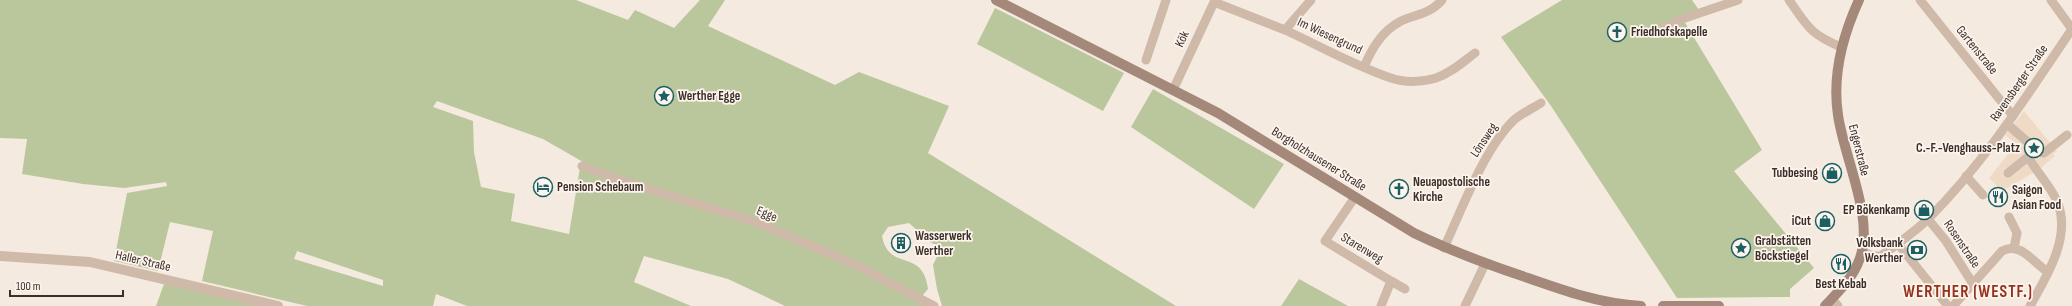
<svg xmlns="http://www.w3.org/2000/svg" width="2072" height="306" viewBox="0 0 2072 306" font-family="'Sofia Sans Condensed',sans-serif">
	<rect width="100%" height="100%" fill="#f5eadf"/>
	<path fill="#bac79d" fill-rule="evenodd" d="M0,0H576L628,20L635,10L674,28L700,0H725L708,26L835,85L859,72L949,106L928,153L1176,306H942L937,289L933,265L941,248L930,242L909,223L888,227L882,236C889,273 923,247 928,289L922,296L856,261L583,162L543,139L437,101L433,107L473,121L474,152L481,187L515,194L511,221L569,234L580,168L752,224L852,267L927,306H785L728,279L644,256L634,282L691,306H467L436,294L433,306H307L202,281L213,231L170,222L158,271L114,261L127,193L167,186L166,182L124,188L83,184L22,174L27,139L0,138ZM297,251L383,280V286L294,259Z
		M1562,0H1692L1699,10L1684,21L1762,150L1734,171L1814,268L1790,289V297L1677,298L1551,106L1501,37Z
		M995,8L1124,73L1103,111L977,44Z
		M1153,89L1284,164L1254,209L1131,127Z
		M1299,279L1348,306H1281Z
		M164,284L258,306H156Z"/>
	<path fill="#efdbc5" d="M2024,111L2057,151L2053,154L2055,156L2040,169L2002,191L1989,178L2016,144L2005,135Z"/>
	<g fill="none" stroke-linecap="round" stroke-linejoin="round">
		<path stroke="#cfb9a9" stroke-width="9" d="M1789,0C1808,27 1810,34 1841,47
			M1920,0L2013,116
			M2051,0L2072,29
			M1214,2L1285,30L1311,0
			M1285,30C1320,46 1355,66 1391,78C1405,83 1423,82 1436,78C1451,73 1463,62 1475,53
			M1651,34L1682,19L1738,0
			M1146,60L1166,0
			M1364,67C1372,48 1382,31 1401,21C1417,14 1430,14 1442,0
			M1173,90L1215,0
			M2007,124L2030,144L2031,151L2028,157L2008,173
			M2031,151L2044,153L2067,135
			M2028,157C2037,172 2050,186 2057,201C2072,236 2047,276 2030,306
			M582,166L629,183L753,221L854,264L934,306
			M1966,176L1983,195
			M1355,197L1325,241L1391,281L1381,306
			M2009,217L2017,233L2014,248
			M1928,219L1946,241L1973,284
			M1898,244L1948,306
			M1444,248C1462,209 1484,148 1515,119C1523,113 1533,108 1541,103
			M1862,252L1874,256H1881C1897,244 1915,232 1929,218C1985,162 2028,94 2072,29
			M1391,281L1405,289
			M1832,299L1838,306
			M1465,306L1485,264
			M1953,306L2002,251C2021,241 2033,263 2048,272"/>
		<path stroke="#cfb9a9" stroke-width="10" d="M0,256L90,262L278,306"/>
		<path stroke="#a4887a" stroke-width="10" d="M996,0L1218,113L1414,233C1451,251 1489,265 1528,278C1565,291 1602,304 1641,306
			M1663,306H1719
			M1825,306C1837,293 1851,280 1858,263C1877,222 1844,159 1838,115C1832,76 1843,35 1859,0"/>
	</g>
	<defs>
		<g id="church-ring" transform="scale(1)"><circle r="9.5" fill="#fcf4ed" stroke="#1a6063" stroke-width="1.5"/><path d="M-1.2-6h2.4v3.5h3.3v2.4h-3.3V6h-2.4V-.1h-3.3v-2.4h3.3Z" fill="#1a6063"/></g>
		<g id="sight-ring" transform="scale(1)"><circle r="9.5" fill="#fcf4ed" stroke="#1a6063" stroke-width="1.5"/><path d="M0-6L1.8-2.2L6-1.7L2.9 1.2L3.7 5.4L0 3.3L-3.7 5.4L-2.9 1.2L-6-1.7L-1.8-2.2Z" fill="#1a6063"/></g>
		<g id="shop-ring" transform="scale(1)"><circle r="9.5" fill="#fcf4ed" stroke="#1a6063" stroke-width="1.5"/><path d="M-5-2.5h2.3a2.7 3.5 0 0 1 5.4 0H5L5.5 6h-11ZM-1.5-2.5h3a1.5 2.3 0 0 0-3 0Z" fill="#1a6063"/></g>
		<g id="hotel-ring" transform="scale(1)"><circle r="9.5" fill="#fcf4ed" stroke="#1a6063" stroke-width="1.5"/><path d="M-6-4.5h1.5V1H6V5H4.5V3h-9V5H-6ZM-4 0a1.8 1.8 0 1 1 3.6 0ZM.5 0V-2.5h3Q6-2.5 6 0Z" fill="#1a6063"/></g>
		<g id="restaurant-ring" transform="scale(1)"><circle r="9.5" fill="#fcf4ed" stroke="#1a6063" stroke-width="1.5"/><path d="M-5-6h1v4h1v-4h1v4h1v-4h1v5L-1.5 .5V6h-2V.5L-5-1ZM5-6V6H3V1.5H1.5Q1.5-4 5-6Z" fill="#1a6063"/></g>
		<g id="building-ring" transform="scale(1)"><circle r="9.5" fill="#fcf4ed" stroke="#1a6063" stroke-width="1.5"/><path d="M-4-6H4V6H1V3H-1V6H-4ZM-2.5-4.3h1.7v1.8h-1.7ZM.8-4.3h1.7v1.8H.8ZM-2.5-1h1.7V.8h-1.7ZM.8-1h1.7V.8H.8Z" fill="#1a6063"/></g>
		<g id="bank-ring" transform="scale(1)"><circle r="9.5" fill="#fcf4ed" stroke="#1a6063" stroke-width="1.5"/><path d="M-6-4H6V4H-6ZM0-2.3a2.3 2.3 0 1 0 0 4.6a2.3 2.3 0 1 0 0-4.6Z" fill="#1a6063"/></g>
	</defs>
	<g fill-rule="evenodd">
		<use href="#church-ring" x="1617" y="32"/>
		<use href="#sight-ring" x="664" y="96"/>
		<use href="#sight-ring" x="2034" y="148"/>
		<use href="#shop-ring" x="1832" y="173"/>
		<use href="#hotel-ring" x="543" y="187"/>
		<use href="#church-ring" x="1399" y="189"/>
		<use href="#restaurant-ring" x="1998" y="197"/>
		<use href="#shop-ring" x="1924" y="210"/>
		<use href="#shop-ring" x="1825" y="221"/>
		<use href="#building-ring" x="901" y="243"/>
		<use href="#sight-ring" x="1741" y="248"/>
		<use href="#bank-ring" x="1917" y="250"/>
		<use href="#restaurant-ring" x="1841" y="264"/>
	</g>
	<g text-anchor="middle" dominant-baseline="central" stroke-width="3.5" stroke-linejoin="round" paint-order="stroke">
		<g font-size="13" font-weight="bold" fill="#3c2f2a" stroke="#fcf4ed" text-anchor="start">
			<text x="1631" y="32">Friedhofskapelle</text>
			<text x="678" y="96">Werther Egge</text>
			<text x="2020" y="148" text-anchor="end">C.-F.-Venghauss-Platz</text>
			<text x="1818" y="173" text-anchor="end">Tubbesing</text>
			<text x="1413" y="182">Neuapostolische<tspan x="1413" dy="15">Kirche</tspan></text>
			<text x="557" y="187">Pension Schebaum</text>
			<text x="2012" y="190">Saigon<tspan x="2012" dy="15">Asian Food</tspan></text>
			<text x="1910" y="210" text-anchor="end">EP Bökenkamp</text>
			<text x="1811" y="221" text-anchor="end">iCut</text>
			<text x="915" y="236">Wasserwerk<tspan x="915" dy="15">Werther</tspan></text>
			<text x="1755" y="241">Grabstätten<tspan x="1755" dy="15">Böckstiegel</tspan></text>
			<text x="1903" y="243" text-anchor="end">Volksbank<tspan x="1903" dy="15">Werther</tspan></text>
			<text x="1841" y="284" text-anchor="middle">Best Kebab</text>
		</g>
		<g font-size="13" fill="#3c2f2a" stroke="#fcf4ed">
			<text transform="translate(1330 36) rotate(25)">Im Wiesengrund</text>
			<text transform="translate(1182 39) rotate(-65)">Kök</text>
			<text transform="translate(1977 50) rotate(51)">Gartenstraße</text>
			<text transform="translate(2019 83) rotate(-55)">Ravensberger Straße</text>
			<text transform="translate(1484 140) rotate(-56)">Lönsweg</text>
			<text transform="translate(1859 150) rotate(76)">Engerstraße</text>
			<text transform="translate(1319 159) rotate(32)">Borgholzhausener Straße</text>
			<text transform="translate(767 214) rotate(22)">Egge</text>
			<text transform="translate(1962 244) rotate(56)">Rosenstraße</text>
			<text transform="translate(1362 248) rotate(31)">Starenweg</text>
			<text transform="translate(143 261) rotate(13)">Haller Straße</text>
		</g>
		<g font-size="17" font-weight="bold" letter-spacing="1" fill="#94331a" stroke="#fcf4ed">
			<text x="1968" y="292">WERTHER (WESTF.)</text>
		</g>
	</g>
	<path d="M10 290v6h113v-6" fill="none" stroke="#3c2f2a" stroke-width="2"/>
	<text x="16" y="290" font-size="12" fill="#3c2f2a" stroke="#fcf4ed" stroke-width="3" paint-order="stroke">100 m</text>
</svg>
